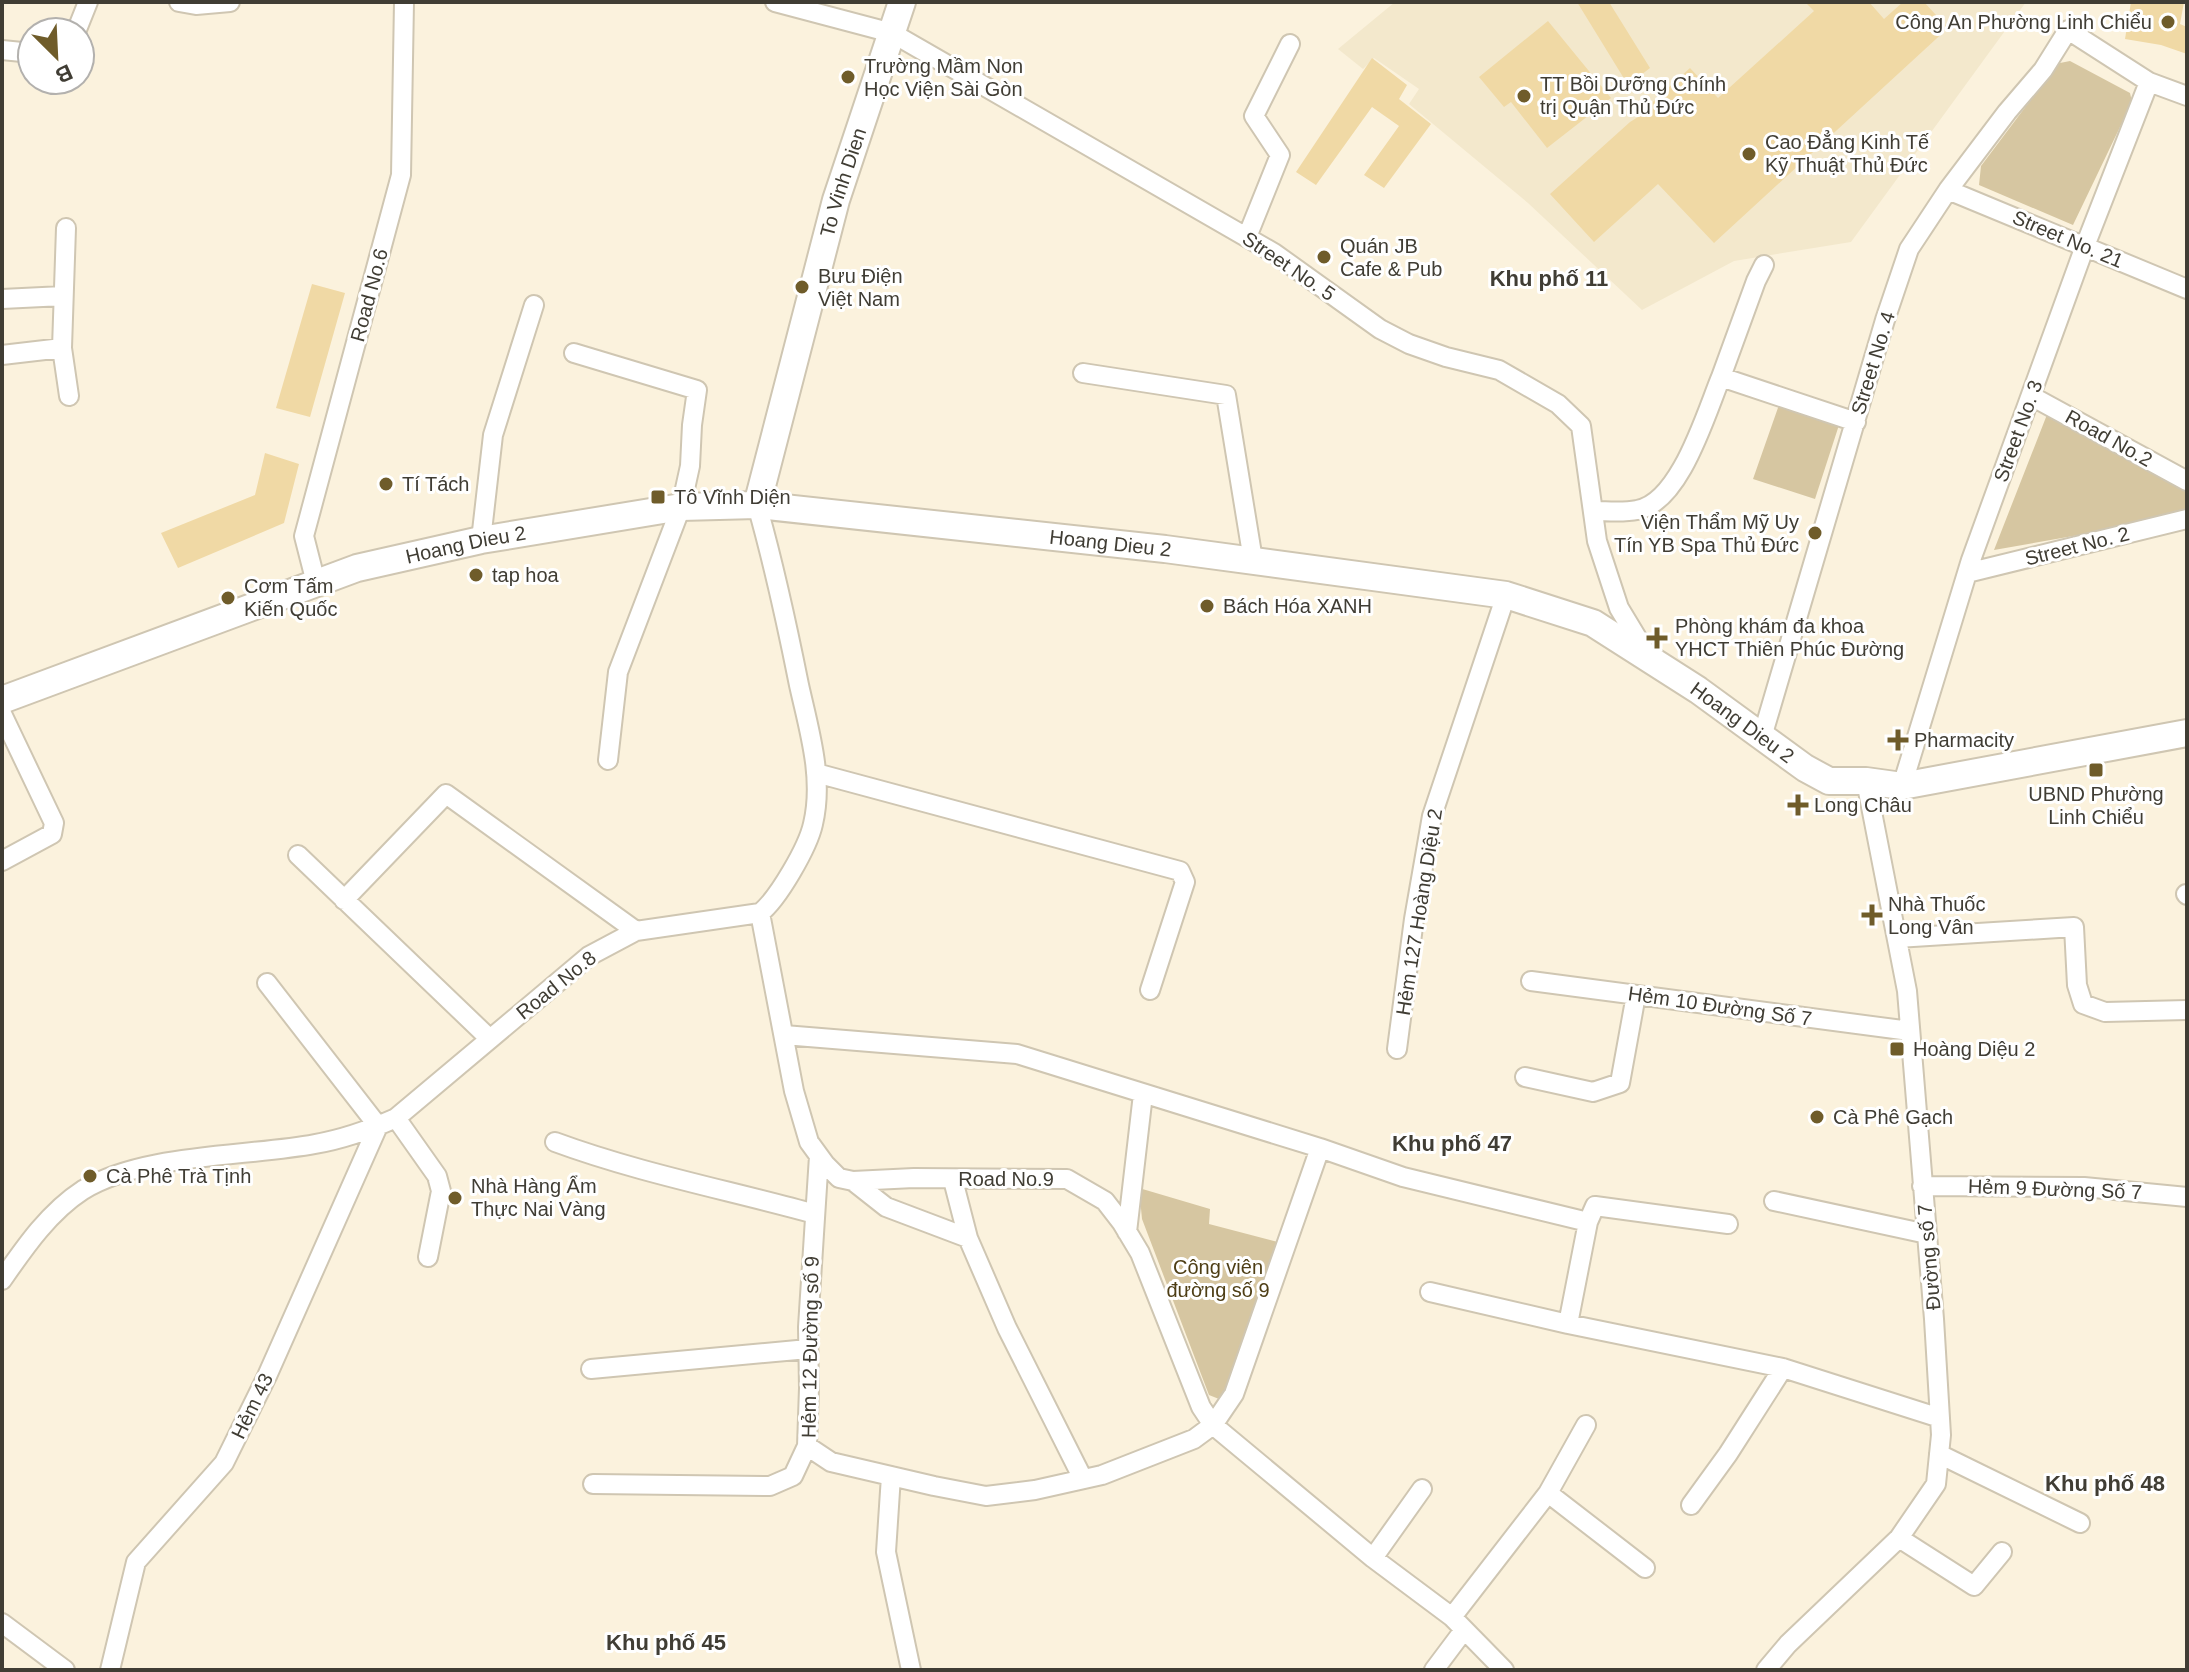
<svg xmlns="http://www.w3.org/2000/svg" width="2189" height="1672" viewBox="0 0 2189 1672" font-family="Arial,sans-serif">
	<rect width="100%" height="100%" fill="#fbf2dd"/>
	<path fill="#f3e8cc" d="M1395,2H2026L1851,242L1734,261L1642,310L1528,203L1409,104L1419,89L1374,58L1363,69L1338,49Z"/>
	<path fill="#d6c6a1" d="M2070,61L2130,93L2132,102L2073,225L1979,185L1981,166L2051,73L2060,63Z
		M1780,402L1839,425L1815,499L1753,479Z
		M2048,412L2187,483V516L1994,550Z
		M1139,1188L1210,1209L1209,1224L1282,1243L1231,1391L1219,1399L1209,1395L1142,1219Z"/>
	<path fill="#f0d9a5" d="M1577,2H1609L1650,68L1628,85Z
		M1805,2H1869L1884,19L1903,2H1924L1948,28L1714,243L1658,184L1594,242L1550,194L1630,122L1646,112L1644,110L1690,68L1718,98L1814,11Z
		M2131,2H2184L2180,24L2187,27V54L2161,45L2125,39Z
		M1548,21L1611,98L1547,148L1511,102L1504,107L1479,77Z
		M1372,58L1407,85L1399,99L1431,124L1384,188L1364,175L1399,126L1372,107L1316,185L1296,172Z
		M312,284L345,293L310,417L276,408Z
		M265,453L299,464L284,523L178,568L161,533L255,495Z"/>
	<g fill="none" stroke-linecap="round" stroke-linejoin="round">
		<g stroke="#cfc6b2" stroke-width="22">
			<path id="street" d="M179,2L196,5L230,2
				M775,2L892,33L1274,253L1380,329L1409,344L1446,357L1499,370L1558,404L1581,426L1597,541L1619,608L1648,656
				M76,32L88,2
				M2,50L32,53
				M1948,190L2187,289
				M66,228L62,348L69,396
				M1247,237L1280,155L1254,116L1290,44
				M2,299L63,296
				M574,353L697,390L692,425L690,466L681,507L618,672L608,760
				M2,355L62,348
				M1083,373L1226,395L1253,560
				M1721,377L1756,281L1764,265
				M2031,396L2187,481
				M1593,511C1607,511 1623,513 1637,510C1680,503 1706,413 1721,377L1856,422
				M481,540L493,435L534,305
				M1967,573L2187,519
				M316,583L304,536L401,175L404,2
				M2,714L54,823L52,834L2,861
				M1762,737L1885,320L1909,249L1948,190L2007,112L2043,70L2068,30L2149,82L2187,96
				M816,773L1180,871L1185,882L1150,990
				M1902,786L1971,560L2085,246L2149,82
				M298,855L490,1039
				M2186,894L2187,895
				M344,900L446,794L636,931
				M760,913L794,1091L809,1142L825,1164L839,1178L853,1181L914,1178L1067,1179L1105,1201L1122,1223L1140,1253L1201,1407L1213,1425L1373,1558L1452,1617L1504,1670
				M1897,938L2074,927L2077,985L2083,1004L2105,1012L2187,1010
				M1531,981L1910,1031
				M784,1035L1017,1054L1320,1148L1403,1177L1588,1222
				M1397,1049L1414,919L1432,816L1506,595
				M1525,1077L1593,1092L1620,1083L1636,995
				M396,1118L437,1176L441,1191L428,1257
				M555,1142C639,1173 728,1190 815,1214
				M819,1156L808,1327L809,1388L807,1446L831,1462L934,1486L986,1496L1035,1490L1102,1475L1194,1439L1213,1425L1234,1394L1320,1148
				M953,1180L968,1238L1007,1328L1083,1479
				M853,1181L886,1207L968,1238
				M1922,1186L2084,1187L2187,1197
				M1774,1201L1927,1234
				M1127,1232L1143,1094
				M2,1280C25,1247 49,1212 83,1190C144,1153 246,1157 315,1144C344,1139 369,1130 396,1118L589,956L636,931L760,913C778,899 808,847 813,824C824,778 809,730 799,685C787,625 774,565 757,505
				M1430,1292L1568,1324L1783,1368L1940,1418
				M1568,1324L1588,1222L1595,1206L1728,1224
				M591,1369L808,1349
				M1939,1454L2080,1523
				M891,1476L886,1552L911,1670
				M593,1484L770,1486L793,1476L807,1446
				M1548,1493L1645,1568
				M1691,1505L1728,1454L1783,1368
				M1899,1538L1974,1586L2002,1552
				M1373,1558L1422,1489
				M1452,1617L1548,1493L1586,1425
				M2,1623L65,1670
				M110,1670L136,1562L224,1463L267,1376L378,1126L267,983
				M1434,1670L1464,1630
				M1766,1670L1788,1644L1899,1538L1936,1484L1941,1435L1934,1319L1907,991L1866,781"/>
		</g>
		<g stroke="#cfc6b2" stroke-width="30">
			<g id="secondary">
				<path id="s1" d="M757,505L836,200L902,2"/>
				<path id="s2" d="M2,700L357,568L481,540L681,507L757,505L1165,549L1506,595L1593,623L1698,690L1805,768L1829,781H1866L1902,786L2187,733"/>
			</g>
		</g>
		<use href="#street" stroke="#fff" stroke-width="18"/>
		<use href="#secondary" stroke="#fff" stroke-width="26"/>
	</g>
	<g fill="#6f5c2a" stroke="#fff" stroke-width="3">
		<circle cx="2168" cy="22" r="8"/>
		<circle cx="848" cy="77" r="8"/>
		<circle cx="1524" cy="96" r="8"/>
		<circle cx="1749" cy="154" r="8"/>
		<circle cx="1324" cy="257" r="8"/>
		<circle cx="802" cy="287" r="8"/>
		<circle cx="386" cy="484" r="8"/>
		<rect x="650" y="489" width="16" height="16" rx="4"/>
		<circle cx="1815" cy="533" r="8"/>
		<circle cx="476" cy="575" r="8"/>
		<circle cx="228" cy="598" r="8"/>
		<circle cx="1207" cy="606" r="8"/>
		<path d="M1653 626h8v8h8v8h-8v8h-8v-8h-8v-8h8z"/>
		<path d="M1894 728h8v8h8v8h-8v8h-8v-8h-8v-8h8z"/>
		<rect x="2088" y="762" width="16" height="16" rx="4"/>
		<path d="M1794 793h8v8h8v8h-8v8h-8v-8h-8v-8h8z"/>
		<path d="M1868 903h8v8h8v8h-8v8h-8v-8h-8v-8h8z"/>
		<rect x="1889" y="1041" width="16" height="16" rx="4"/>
		<circle cx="1817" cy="1117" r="8"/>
		<circle cx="90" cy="1176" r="8"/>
		<circle cx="455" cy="1198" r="8"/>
	</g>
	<g text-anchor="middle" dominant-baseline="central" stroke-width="6" stroke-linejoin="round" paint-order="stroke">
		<g font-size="20" fill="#403d34" stroke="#fff" text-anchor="start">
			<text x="2152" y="22" text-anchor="end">Công An Phường Linh Chiểu</text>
			<text x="864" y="66">Trường Mầm Non<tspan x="864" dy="23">Học Viện Sài Gòn</tspan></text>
			<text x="1540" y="84">TT Bồi Dưỡng Chính<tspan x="1540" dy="23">trị Quận Thủ Đức</tspan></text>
			<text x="1765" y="142">Cao Đẳng Kinh Tế<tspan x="1765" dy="23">Kỹ Thuật Thủ Đức</tspan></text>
			<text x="1340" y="246">Quán JB<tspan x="1340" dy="23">Cafe &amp; Pub</tspan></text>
			<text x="818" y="276">Bưu Điện<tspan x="818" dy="23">Việt Nam</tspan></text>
			<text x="402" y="484">Tí Tách</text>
			<text x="674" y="497">Tô Vĩnh Diện</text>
			<text x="1799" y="522" text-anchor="end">Viện Thẩm Mỹ Uy<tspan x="1799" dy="23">Tín YB Spa Thủ Đức</tspan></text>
			<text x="492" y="575">tap hoa</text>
			<text x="244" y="586">Cơm Tấm<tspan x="244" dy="23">Kiến Quốc</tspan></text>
			<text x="1223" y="606">Bách Hóa XANH</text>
			<text x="1675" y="626">Phòng khám đa khoa<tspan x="1675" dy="23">YHCT Thiên Phúc Đường</tspan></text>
			<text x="1914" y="740">Pharmacity</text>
			<text x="2096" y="794" text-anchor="middle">UBND Phường<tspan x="2096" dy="23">Linh Chiểu</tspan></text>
			<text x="1814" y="805">Long Châu</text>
			<text x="1888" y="904">Nhà Thuốc<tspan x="1888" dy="23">Long Vân</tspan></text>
			<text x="1913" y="1049">Hoàng Diệu 2</text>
			<text x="1833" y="1117">Cà Phê Gạch</text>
			<text x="106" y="1176">Cà Phê Trà Tịnh</text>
			<text x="471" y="1186">Nhà Hàng Ẩm<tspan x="471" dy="23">Thực Nai Vàng</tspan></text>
		</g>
		<g font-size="20" fill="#403d34" stroke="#fff">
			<text stroke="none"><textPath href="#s1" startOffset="334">To Vinh Dien</textPath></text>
			<text transform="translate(2068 239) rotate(23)">Street No. 21</text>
			<text transform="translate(1289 266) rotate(34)">Street No. 5</text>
			<text transform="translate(369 295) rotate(-75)">Road No.6</text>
			<text transform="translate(1873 363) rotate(-73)">Street No. 4</text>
			<text transform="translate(2018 431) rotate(-70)">Street No. 3</text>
			<text transform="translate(2109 438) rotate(29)">Road No.2</text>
			<text stroke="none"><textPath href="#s2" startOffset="1140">Hoang Dieu 2</textPath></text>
			<text stroke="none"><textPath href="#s2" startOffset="490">Hoang Dieu 2</textPath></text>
			<text transform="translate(2077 546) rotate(-14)">Street No. 2</text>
			<text stroke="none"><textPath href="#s2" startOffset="1810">Hoang Dieu 2</textPath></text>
			<text transform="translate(1419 912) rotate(-81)">Hẻm 127 Hoàng Diệu 2</text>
			<text transform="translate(556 985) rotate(-39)">Road No.8</text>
			<text transform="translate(1720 1006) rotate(8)">Hẻm 10 Đường Số 7</text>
			<text x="1006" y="1179">Road No.9</text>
			<text transform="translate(2055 1189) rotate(2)">Hẻm 9 Đường Số 7</text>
			<text transform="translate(1929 1257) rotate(-95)">Đường số 7</text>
			<text transform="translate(810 1347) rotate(-89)">Hẻm 12 Đường số 9</text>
			<text transform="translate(252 1406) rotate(-64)">Hẻm 43</text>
		</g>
		<g font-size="20" fill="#4e3e15" stroke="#fff">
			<text x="1218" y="1267">Công viên<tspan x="1218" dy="23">đường số 9</tspan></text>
		</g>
		<g font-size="22" font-weight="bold" fill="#403d34" stroke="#fff">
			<text x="1549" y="278">Khu phố 11</text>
			<text x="1452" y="1143">Khu phố 47</text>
			<text x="2105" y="1483">Khu phố 48</text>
			<text x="666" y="1642">Khu phố 45</text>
		</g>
	</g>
	<rect width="2189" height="1672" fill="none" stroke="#403d34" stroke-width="8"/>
	<g transform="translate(56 56) rotate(156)"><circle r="38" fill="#ffffff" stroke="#b3b1ae" stroke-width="2"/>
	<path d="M0-6L14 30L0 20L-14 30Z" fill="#6f5c2a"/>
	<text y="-12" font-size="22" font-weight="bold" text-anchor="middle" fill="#403d34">B</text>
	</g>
</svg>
